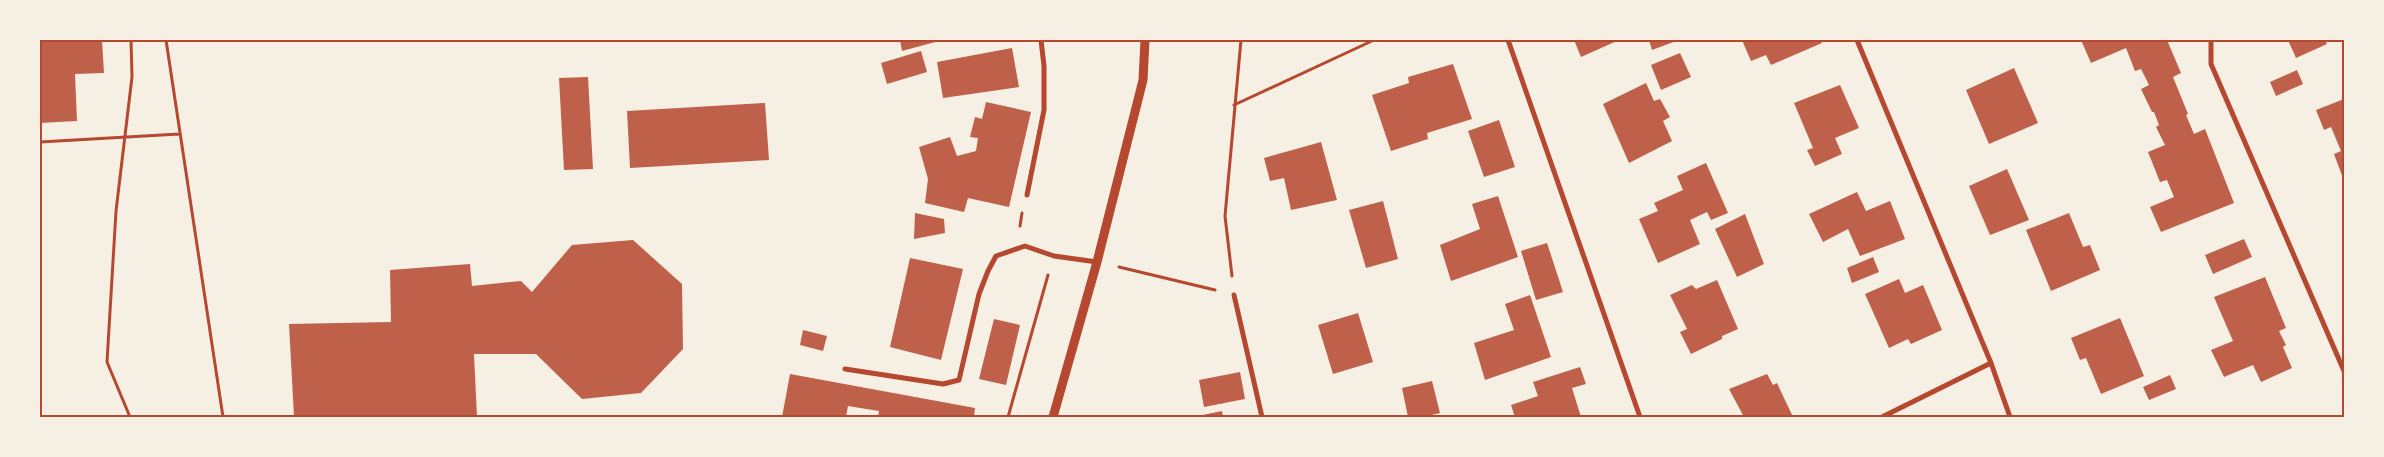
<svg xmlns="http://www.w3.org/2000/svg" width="2384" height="457" viewBox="0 0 2384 457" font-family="Raleway,sans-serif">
	<rect width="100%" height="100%" fill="#f6efe4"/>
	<path fill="#bf614a" d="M40,40H102L104,73L75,74L77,121L40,123Z
		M900,40H939V41L902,51Z
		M1574,40H1619L1581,57Z
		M1649,40H1679L1652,50Z
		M1742,40H1820L1822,43L1771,65L1766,55L1751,61Z
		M2081,40H2167L2181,73L2173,77L2188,114L2186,115L2194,134L2205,129L2234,203L2161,232L2150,207L2174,197L2167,180L2160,182L2148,152L2165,145L2156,127L2159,125L2154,112H2152L2141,89L2149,85L2141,69L2135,71L2126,48L2091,63Z
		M2288,40H2325L2327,44L2296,58Z
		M1012,48L1019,87L943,98L937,62Z
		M921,51L927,72L887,84L881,63Z
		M1680,53L1691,77L1661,90L1651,65Z
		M1453,64L1472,119L1427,133L1428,139L1391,151L1372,95L1409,83L1408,77Z
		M2014,68L2038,123L1989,144L1966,90Z
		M2297,70L2303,84L2276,96L2270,82Z
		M588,77L593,169L564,170L559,78Z
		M1646,83L1654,101L1660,99L1670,117L1663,121L1672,141L1629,163L1603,104Z
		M1840,85L1859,128L1835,138L1842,154L1815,166L1807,150L1813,148L1794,103Z
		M2344,99V181L2334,154L2341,151L2331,127L2324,130L2316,110Z
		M986,102L1031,112L1009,207L968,198L964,212L925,203L928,179L919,147L950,137L957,156L976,151L978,138L970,137L975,117L982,119Z
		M765,103L769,160L630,168L627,111Z
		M1499,120L1515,167L1484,177L1468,131Z
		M1321,142L1337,200L1291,210L1284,178L1270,181L1264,158Z
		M1706,163L1728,213L1711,220L1707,212L1690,220L1700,244L1658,263L1639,219L1658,211L1654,203L1683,190L1677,176Z
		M2007,169L2029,220L1990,235L1969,186Z
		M1857,192L1866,211L1890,201L1905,239L1860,256L1848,229L1823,242L1809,214Z
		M1498,196L1518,257L1451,281L1440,245L1480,229L1472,204Z
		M1383,201L1398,259L1366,268L1349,210Z
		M915,213L944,219L945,233L914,239Z
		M2069,213L2083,247L2090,245L2100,270L2051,291L2026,230Z
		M1745,214L1764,264L1737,277L1715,229Z
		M2244,239L2252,257L2213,274L2205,255Z
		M633,240L682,284L683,349L641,393L582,399L536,354H474L477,417H294L289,324L391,322L390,270L470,264L472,286L521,281L532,292L572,245Z
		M1547,243L1563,292L1536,300L1521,251Z
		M1873,257L1879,272L1852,283L1847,268Z
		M910,258L963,269L941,360L890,347Z
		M2265,277L2286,328L2279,331L2286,345L2283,347L2292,368L2261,382L2253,365L2224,377L2211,350L2233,341L2214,297Z
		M1899,279L1905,293L1923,285L1942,330L1911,344L1908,339L1889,348L1865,294Z
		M1717,280L1738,329L1722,336V339L1691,354L1680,332L1687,329L1670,295L1692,285L1696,289Z
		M1530,295L1551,357L1485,380L1474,343L1514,330L1505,304Z
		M1358,313L1373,362L1333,374L1318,325Z
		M2120,318L2144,376L2101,394L2086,358L2080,360L2071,338Z
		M994,319L1020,325L1006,385L979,379Z
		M803,330L827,336L823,351L800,345Z
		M1580,367L1586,384L1572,388L1581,417H1515L1511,405L1538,396L1533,382Z
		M1240,372L1245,399L1204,407L1199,380Z
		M790,374L975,408L974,417H878L879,411L848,406L846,417H782Z
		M1767,374L1773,385L1777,383L1793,417H1744L1729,389Z
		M2170,375L2176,389L2149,400L2143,387Z
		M1432,381L1440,413L1423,417H1408L1402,388Z
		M1222,411L1223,417H1198V416Z"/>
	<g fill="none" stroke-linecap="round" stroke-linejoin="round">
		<path stroke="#b5482f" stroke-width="3" d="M166,40L223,417
			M1234,105L1374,40
			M40,142L179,134
			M1020,226L1022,213
			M1119,267L1215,290
			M1232,276L1225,216L1241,40
			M130,417L107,362L116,211L132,77L131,40
			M1008,417L1048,275"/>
		<path stroke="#b5482f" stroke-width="5" d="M1508,40L1640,417
			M1857,40L1991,363L2010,417
			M2211,40V64L2344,371
			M1027,195L1044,110V66L1041,40
			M1234,295L1262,417
			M845,369L943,384L959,380L979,294L988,271L996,256L1025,246L1054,256L1097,262
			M1882,417L1991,363"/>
		<path stroke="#b5482f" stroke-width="9" d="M1053,417L1097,262L1143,80L1145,40"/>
	</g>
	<rect width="2384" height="457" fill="none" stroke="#f6efe4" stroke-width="82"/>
	<rect x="41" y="41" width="2302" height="375" fill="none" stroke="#b5482f" stroke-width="2"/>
</svg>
